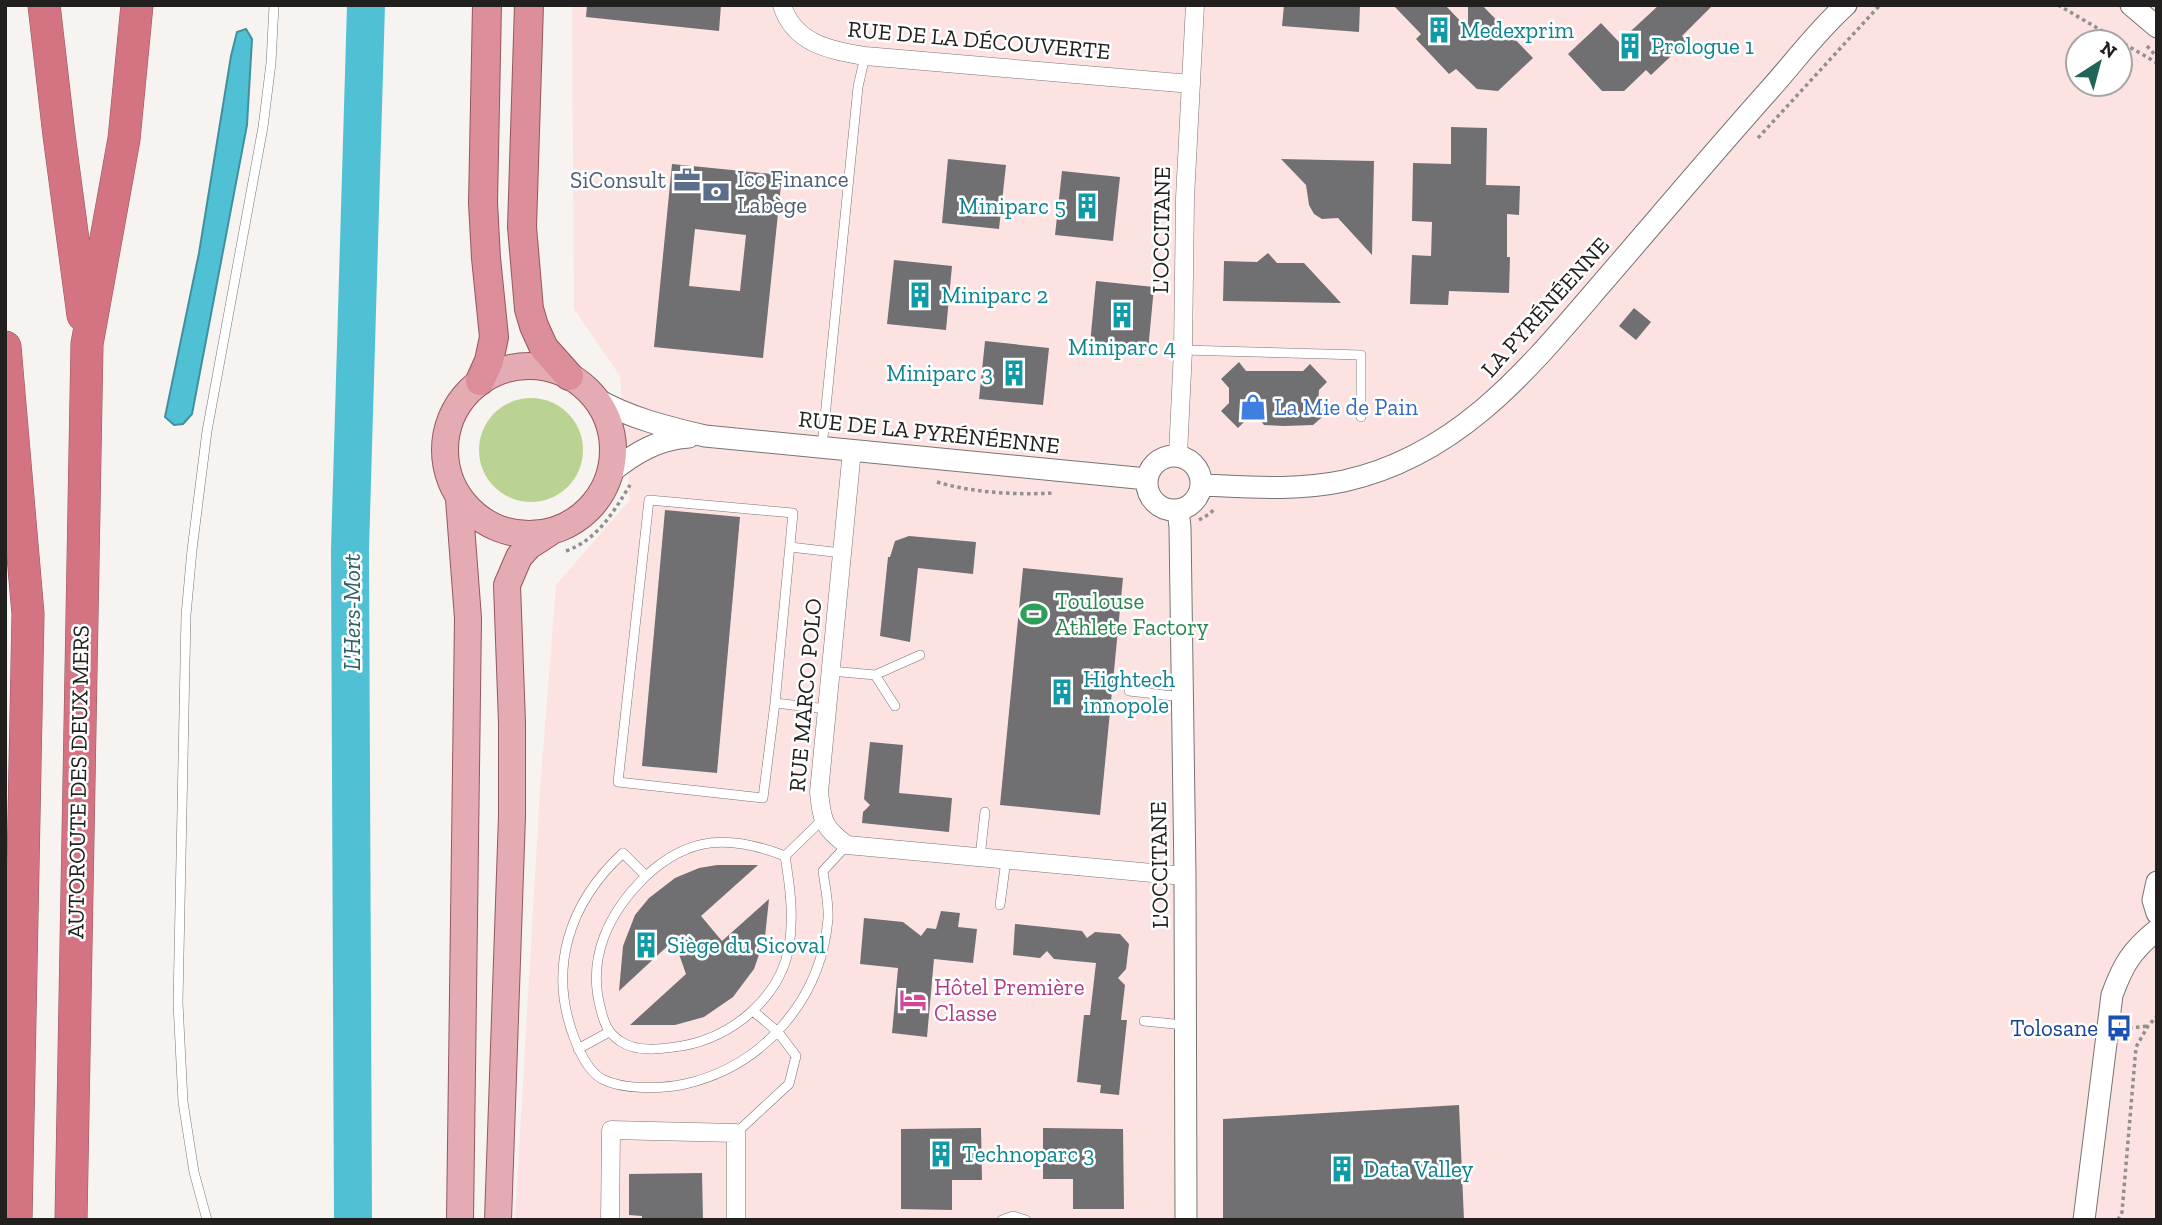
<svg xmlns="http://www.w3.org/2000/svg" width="2162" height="1225" viewBox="0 0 2162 1225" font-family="'Zilla Slab',serif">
	<rect width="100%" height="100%" fill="#f6f3f0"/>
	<path fill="#fde2e2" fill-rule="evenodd" d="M572,5H2157V1220H515L540,790L556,585L630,500L620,376L574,309ZM2078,42H2120V84H2078Z"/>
	<path fill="#bbd392" d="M479 450a52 52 0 1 1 104 0a52 52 0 1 1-104 0Z"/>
	<path fill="#50c0d5" stroke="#42909e" stroke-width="2" d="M246,29L252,39L247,125L192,414L183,424L174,425L165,417L199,253L231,56L237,32Z"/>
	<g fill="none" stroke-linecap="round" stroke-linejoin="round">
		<path stroke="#50c0d5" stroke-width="38" d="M353,1220L350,549L366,5"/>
	</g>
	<path fill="#707073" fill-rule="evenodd" d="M587,5H721L719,31L586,17Z
		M1284,5H1360L1359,32L1282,26Z
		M1393,5H1445L1468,29V5H1482L1533,58L1498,91L1477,89L1456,69L1449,74L1416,39L1421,34Z
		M1659,5H1713L1682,36L1687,41L1651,75L1646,70L1624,91H1602L1568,54L1601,23L1619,42Z
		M1451,127L1487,128L1486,185L1520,186L1519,215L1507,214V257H1510L1509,293L1449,291L1448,305L1410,304L1412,255L1431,256L1432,222L1412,221L1413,163L1451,164Z
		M948,159L1006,165L999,229L942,223Z
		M1281,159L1374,161L1372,255L1338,218L1322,219L1314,214L1309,205L1306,185Z
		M672,164L782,175L763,358L654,347ZM695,229L746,235L740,291L689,286Z
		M1062,171L1120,177L1113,241L1055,235Z
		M1268,253L1277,263H1304L1341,303L1223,301L1224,261L1257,262Z
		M894,260L952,266L946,330L887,324Z
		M1096,281L1154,287L1148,351L1090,344Z
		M1634,308L1651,322L1636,340L1619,326Z
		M985,341L1049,348L1043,405L979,399Z
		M1239,362L1246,371H1303L1310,364L1327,382L1319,390L1318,404L1327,413L1313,425L1283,426L1264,425L1254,412L1238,428L1221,411L1229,403V388L1221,379Z
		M665,510L740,517L717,773L642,766Z
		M909,536L976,542L973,574L918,568L910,642L880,636L888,557H890L895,541Z
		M1023,568L1123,578L1100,815L1000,805Z
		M870,742L903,745L899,793L952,798L949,832L862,823L863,812L870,805L864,799Z
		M717,865H758L701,916L722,941L769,899L765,937L754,969L733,997L704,1017L675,1025H630L686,974L674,940L619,991L623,946L635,915L649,898L675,878L699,868Z
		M941,911L960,913L958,927L977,929L973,963L934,959L927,1037L892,1033L898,968L860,964L864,918L903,922L921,936L927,928L936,929Z
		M1015,924L1082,931L1087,938L1095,932L1120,934L1129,944L1126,969L1118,978L1125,985L1121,1020H1127L1119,1095L1100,1093L1101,1085L1077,1082L1084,1015H1090L1096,963L1054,959L1047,951L1040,958L1013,955Z
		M1459,1105L1464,1220H1223V1119Z
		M981,1128L982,1180H952V1210L901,1209V1129Z
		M1043,1128L1123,1129L1124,1209H1073V1179H1043Z
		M702,1173L703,1220H642V1216L629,1215V1174Z"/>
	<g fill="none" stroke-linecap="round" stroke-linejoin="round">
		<g stroke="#787573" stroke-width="10">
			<path id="service" d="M1183,350L1361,355V417
				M822,447L858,87L865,56
				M790,547L842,553
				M831,671L875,675L920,655
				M875,675L895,706
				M1129,691L1183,697
				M775,703L793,513L649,500L618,782L763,798L775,703L827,709
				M822,820L785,856C731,835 690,835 646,876L623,853C569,903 547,969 575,1040C580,1053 588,1071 602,1079C623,1090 662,1089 685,1084C764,1066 821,999 828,919C829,903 825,887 823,871L847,845
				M980,857L985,812
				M646,876C609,912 586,958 601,1010C604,1023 608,1033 620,1041C637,1053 662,1049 682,1046C732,1037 780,998 789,947C794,917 790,886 785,856
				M1000,905L1006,860
				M1144,1021L1184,1025
				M578,1049L609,1032
				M736,1133L789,1084L796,1056L778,1032L753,1011
				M207,1220L194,1172L183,1102L178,1003L186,615L192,550L207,431L263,127L271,63L274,5
				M1002,1220L1013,1216L1026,1220"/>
		</g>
		<g stroke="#787573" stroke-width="19">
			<path id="minor" d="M782,5C794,44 830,50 865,56L1191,84
				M852,450L819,792C822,820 823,828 847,845L1185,876
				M1178,455L1183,350L1185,198L1195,5
				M610,1220L611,1130L736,1133V1220"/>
		</g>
		<g stroke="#787573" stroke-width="23">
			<path id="tertiary" d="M2131,5L2157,27
				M595,398C629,418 667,427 705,436L1147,479
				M1147 483a27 27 0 1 1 54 0a27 27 0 1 1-54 0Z
				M611,472C635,453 658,439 689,437
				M1202,485C1250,487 1297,491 1344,481C1457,456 1526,372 1597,289C1655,222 1712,154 1771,88C1795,61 1818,30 1846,5
				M1178,510L1180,527L1185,876L1186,1220
				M2157,882L2153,900L2157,913
				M2084,1220L2112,995C2123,965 2131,951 2157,930"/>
		</g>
		<g stroke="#95565f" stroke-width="28">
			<path id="primary" d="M445 450a84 84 0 1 1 168 0a84 84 0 1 1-168 0Z
				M459,499L468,618L460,1220
				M498,1220L512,816V723L507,585L519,557L529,546L549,533"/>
		</g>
		<g stroke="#95565f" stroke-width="30">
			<path id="trunk" d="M529,5L522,227L529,309L534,326L544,348L569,376
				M480,381L489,361L494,337L486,258L483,203L487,5"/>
		</g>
		<g stroke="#95565f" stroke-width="33">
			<path id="motorway" d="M44,5L59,135L83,315
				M5,347L28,614L16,1220
				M71,1220L87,344L124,139L137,5"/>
		</g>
		<path stroke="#92908e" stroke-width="3.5" stroke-dasharray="3.5 3.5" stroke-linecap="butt" d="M2058,5L2157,63
			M2147,46L2157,57
			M1758,138L1880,5
			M937,482C974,493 1016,495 1054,493
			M1144,499L1159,513
			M1199,520L1211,513L1215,507
			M566,551C598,539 613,513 630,485
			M2129,1028L2148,1026
			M2118,1220L2122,1212L2136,1047L2148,1026L2157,1016"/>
		<use href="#service" stroke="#fff" stroke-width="9"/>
		<use href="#minor" stroke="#fff" stroke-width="18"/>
		<use href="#tertiary" stroke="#fff" stroke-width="21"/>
		<use href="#primary" stroke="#e5abb3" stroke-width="26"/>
		<use href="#trunk" stroke="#dc8f9a" stroke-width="28"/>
		<use href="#motorway" stroke="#d47381" stroke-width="32"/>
	</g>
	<defs>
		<g id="building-bare" transform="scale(2.1)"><path d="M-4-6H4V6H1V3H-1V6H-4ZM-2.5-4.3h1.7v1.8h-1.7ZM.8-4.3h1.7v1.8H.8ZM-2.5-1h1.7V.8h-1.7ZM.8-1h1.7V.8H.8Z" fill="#0f9aa8" stroke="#fff" stroke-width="2.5" paint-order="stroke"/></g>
		<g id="office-bare" transform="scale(2.1)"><path d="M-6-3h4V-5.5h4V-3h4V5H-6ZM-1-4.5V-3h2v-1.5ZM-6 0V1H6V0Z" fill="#5c6f8a" stroke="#fff" stroke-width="2.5" paint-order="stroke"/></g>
		<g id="bank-bare" transform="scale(2.1)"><path d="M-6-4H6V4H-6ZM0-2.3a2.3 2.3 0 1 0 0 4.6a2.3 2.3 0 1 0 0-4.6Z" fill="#5c6f8a" stroke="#fff" stroke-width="2.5" paint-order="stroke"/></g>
		<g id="shop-bare" transform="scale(2.1)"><path d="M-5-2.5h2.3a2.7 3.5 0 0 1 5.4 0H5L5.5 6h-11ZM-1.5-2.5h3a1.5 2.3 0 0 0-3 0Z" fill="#3f7fe0" stroke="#fff" stroke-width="2.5" paint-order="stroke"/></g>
		<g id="stadium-bare" transform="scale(2.1)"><path d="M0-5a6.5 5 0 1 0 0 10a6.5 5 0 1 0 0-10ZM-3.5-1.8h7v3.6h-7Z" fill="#2e9e5b" stroke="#fff" stroke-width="2.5" paint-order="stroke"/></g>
		<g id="hotel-bare" transform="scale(2.1)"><path d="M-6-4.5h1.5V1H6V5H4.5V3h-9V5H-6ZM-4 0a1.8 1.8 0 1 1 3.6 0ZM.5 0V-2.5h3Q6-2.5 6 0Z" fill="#d1479c" stroke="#fff" stroke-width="2.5" paint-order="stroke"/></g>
		<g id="bus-bare" transform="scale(2.1)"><path d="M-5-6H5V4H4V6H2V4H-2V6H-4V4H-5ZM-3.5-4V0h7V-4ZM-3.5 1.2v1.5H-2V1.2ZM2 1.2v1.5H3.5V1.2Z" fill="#1a4fb4" stroke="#fff" stroke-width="2.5" paint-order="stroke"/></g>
	</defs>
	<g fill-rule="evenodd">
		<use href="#building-bare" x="1439" y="30"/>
		<use href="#building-bare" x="1630" y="46"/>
		<use href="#office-bare" x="687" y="180"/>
		<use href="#bank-bare" x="716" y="192"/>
		<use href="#building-bare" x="1087" y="206"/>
		<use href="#building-bare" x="920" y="295"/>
		<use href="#building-bare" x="1122" y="315"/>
		<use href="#building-bare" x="1014" y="373"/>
		<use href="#shop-bare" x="1253" y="407"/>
		<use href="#stadium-bare" x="1034" y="614"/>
		<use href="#building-bare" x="1062" y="692"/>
		<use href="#building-bare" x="646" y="945"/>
		<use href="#hotel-bare" x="913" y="1000"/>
		<use href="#bus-bare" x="2119" y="1028"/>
		<use href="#building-bare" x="941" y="1154"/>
		<use href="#building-bare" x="1342" y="1169"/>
	</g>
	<g text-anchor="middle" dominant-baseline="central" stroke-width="5" stroke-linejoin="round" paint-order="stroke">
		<g font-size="23" fill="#0d838f" stroke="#fff" text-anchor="start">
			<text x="1460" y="30">Medexprim</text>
			<text x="1651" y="46">Prologue 1</text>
			<text x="1066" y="206" text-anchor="end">Miniparc 5</text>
			<text x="941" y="295">Miniparc 2</text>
			<text x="1122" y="347" text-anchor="middle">Miniparc 4</text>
			<text x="993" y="373" text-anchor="end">Miniparc 3</text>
			<text x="1083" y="679">Hightech<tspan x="1083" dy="26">innopole</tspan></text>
			<text x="667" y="945">Siège du Sicoval</text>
			<text x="962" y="1154">Technoparc 3</text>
			<text x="1363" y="1169">Data Valley</text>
		</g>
		<g font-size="23" fill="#21201f" stroke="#fff">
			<text transform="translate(979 40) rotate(5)">RUE DE LA DÉCOUVERTE</text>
			<text transform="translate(1161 230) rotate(-89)">L'OCCITANE</text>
			<text transform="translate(1545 307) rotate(-48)">LA PYRÉNÉENNE</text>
			<text transform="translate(929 432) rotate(6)">RUE DE LA PYRÉNÉENNE</text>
			<text transform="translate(805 695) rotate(-85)">RUE MARCO POLO</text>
			<text transform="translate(78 782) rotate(-89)">AUTOROUTE DES DEUX MERS</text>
			<text transform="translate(1159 865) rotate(-91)">L'OCCITANE</text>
		</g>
		<g font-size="23" fill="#4e5e75" stroke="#fff" text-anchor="start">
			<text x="737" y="179">Icc Finance<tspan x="737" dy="26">Labège</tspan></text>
			<text x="666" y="180" text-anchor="end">SiConsult</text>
		</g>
		<g font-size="23" fill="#366cbe" stroke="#fff" text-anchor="start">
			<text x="1274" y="407">La Mie de Pain</text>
		</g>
		<g font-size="23" fill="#27864d" stroke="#fff" text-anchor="start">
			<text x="1055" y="601">Toulouse<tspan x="1055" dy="26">Athlete Factory</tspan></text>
		</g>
		<g font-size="23" fill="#b23c85" stroke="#fff" text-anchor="start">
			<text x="934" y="987">Hôtel Première<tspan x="934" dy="26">Classe</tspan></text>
		</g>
		<g font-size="23" fill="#164399" stroke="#fff" text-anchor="end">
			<text x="2098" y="1028">Tolosane</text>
		</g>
		<g font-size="24" font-style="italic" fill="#2f5f68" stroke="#fff">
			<text transform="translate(351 612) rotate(-90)">L'Hers-Mort</text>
		</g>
	</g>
	<rect width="2162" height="1225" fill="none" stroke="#21201f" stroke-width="14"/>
	<g transform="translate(2099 63) rotate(36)"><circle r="33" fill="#ffffff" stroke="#a6a6a5" stroke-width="2"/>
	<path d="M0-5L12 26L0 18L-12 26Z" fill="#1f6456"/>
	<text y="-10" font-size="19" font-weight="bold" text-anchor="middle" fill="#21201f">N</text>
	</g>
</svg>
